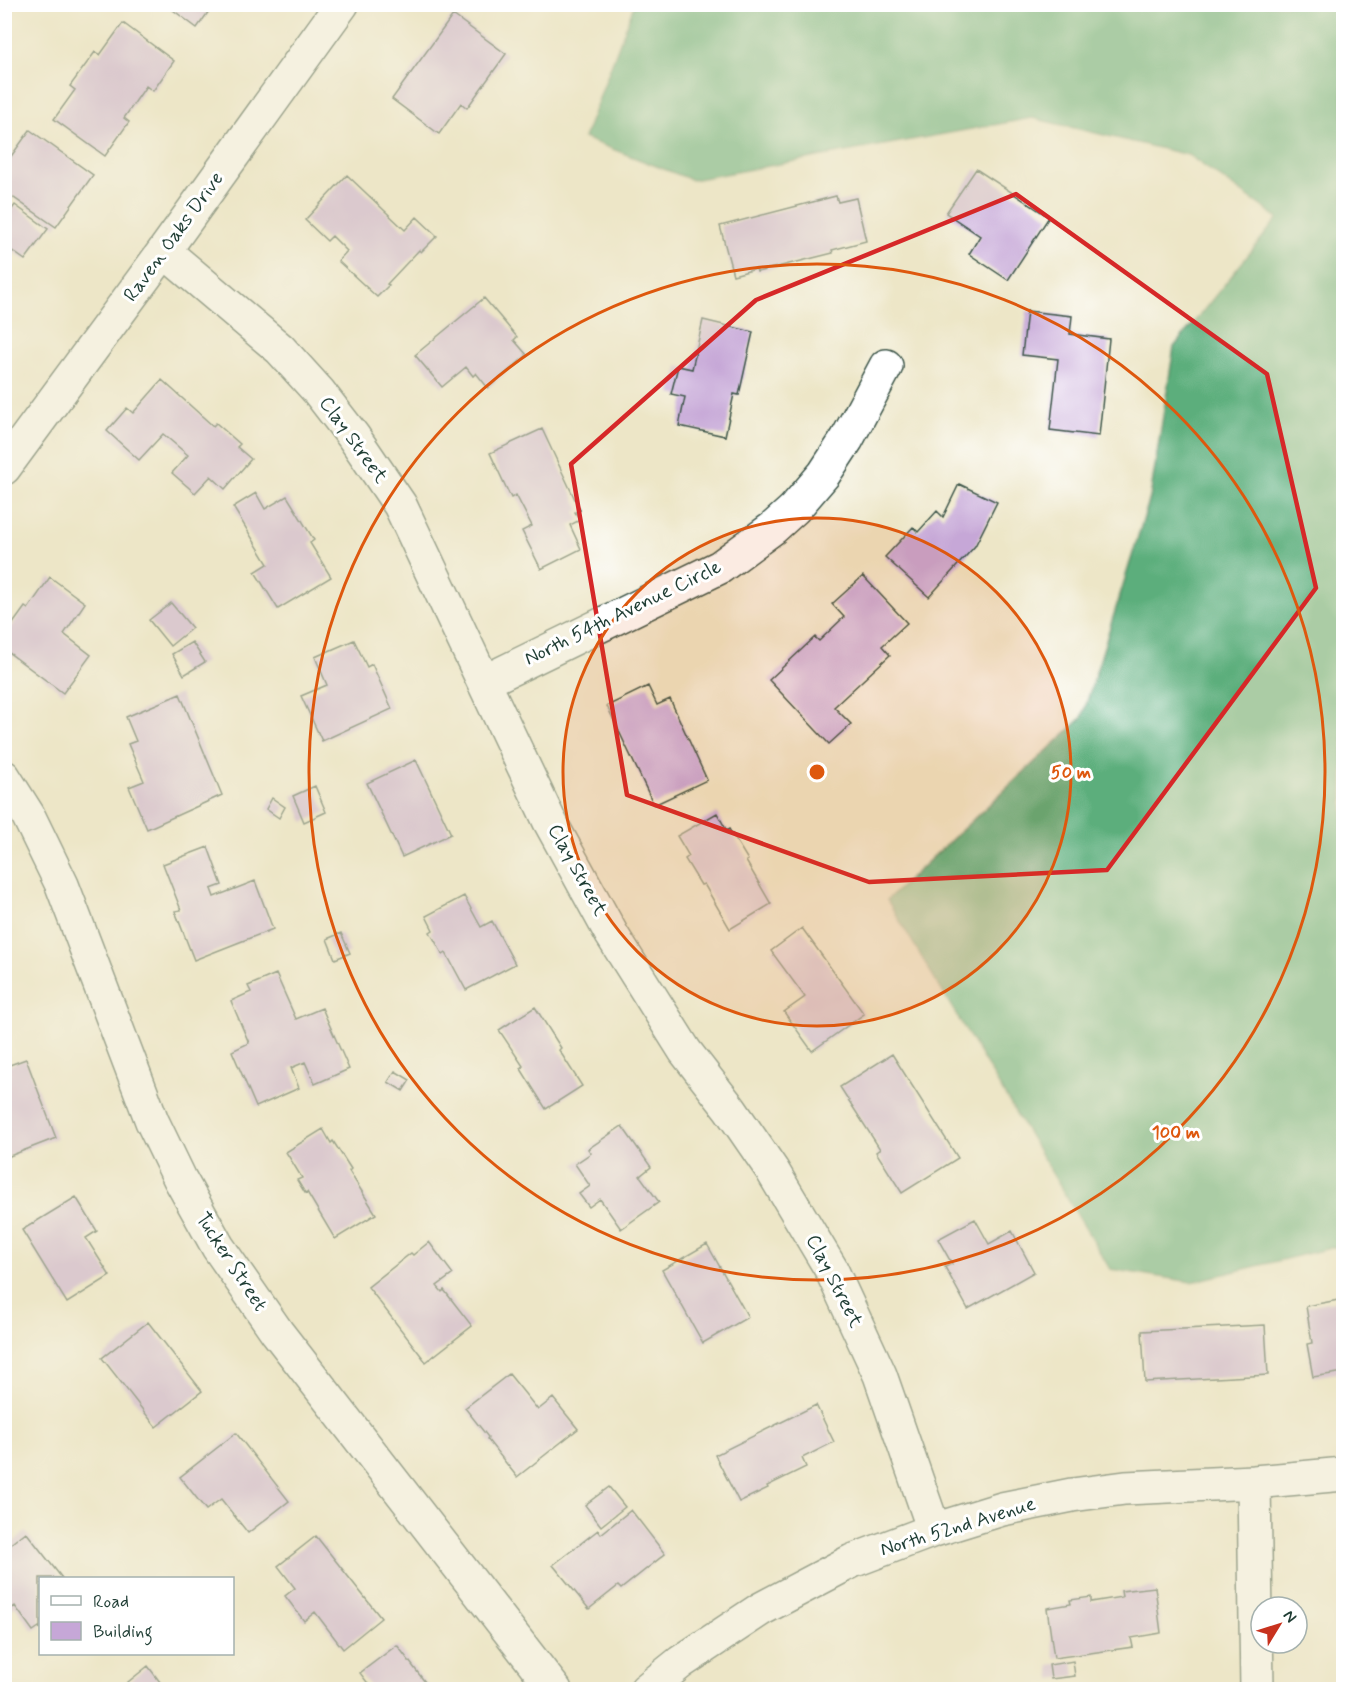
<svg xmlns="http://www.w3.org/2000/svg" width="1348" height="1694" viewBox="0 0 1348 1694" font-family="Mynerve,sans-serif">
	<rect width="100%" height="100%" fill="#fff"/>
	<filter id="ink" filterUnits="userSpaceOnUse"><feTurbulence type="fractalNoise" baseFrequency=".0167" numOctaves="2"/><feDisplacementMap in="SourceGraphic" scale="12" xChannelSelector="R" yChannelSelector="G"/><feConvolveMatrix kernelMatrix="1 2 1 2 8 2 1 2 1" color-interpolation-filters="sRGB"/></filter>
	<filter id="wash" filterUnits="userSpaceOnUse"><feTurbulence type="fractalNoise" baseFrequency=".008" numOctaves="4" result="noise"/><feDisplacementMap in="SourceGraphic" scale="24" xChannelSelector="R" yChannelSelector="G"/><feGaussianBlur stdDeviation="1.35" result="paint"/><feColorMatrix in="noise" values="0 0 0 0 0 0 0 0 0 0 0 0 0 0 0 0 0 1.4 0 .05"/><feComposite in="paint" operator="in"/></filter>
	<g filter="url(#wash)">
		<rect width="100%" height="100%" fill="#ede6c7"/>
		<path fill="#5bae7b" stroke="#3d7658" stroke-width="1.5" d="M634,5H1343V1245L1191,1282L1110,1269L887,900L1082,718L1150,498L1174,347L1278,218L1188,155L1032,118L692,180L584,138Z"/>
		<g id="blocks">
			<path fill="#c6a7d7" d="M165,4H214L197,28Z
				M453,15L506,54L467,108L461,103L439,134L392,99Z
				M123,23L174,61L153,91L146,86L124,118L129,122L105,156L54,119L75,90L70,86L95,52L100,55Z
				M30,130L93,175L56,227L4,191V166Z
				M976,169L1049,217L1008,280L969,254L980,236L946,213Z
				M347,175L405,230L417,217L437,236L421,252L419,250L387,284L389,285L377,297L338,261L347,251L332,236L327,241L305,220Z
				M836,196L838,202L856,198L866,241L832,250L833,253L757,272L756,269L733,275L720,226Z
				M15,205L48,229L25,260L4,245V220Z
				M484,298L517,337L514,340L527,355L488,388L476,373L473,376L466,367L442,387L415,355Z
				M1027,311L1072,316L1070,334L1109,339L1099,436L1050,430L1058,359L1022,355Z
				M703,320L753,332L739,395L734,394L725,436L679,426L685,397L671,394L678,366L692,369Z
				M162,380L213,426L216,423L240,444L237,447L251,459L225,489L211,476L195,493L172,473L188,455L163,434L139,460L107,431L127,408L133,413Z
				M542,429L580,510L575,512L580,520L570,525L581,549L541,569L522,531L532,526L516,495L511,498L490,453Z
				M959,484L997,502L975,546L929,597L885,557L913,527L918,532L937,511L943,517Z
				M256,493L265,509L287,496L314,540L310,543L331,577L278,609L255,572L268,564L233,507Z
				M863,576L907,623L882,646L890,655L834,707L851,724L829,744L769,680L815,637L819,641L844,617L832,604Z
				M50,577L85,603L64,634L91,655L63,693L4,649V636L25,607L28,609Z
				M171,603L192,628L170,646L149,620Z
				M354,640L367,667L372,664L392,709L322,741L301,696L327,685L315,657Z
				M192,642L205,662L184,675L172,654Z
				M648,686L657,705L670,699L707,780L654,805L607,706Z
				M180,694L222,795L147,829L129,787L144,781L128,744L136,741L126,717Z
				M416,760L451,834L402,857L367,783Z
				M315,786L326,812L304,822L293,796Z
				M272,798L285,807L279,818L266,809Z
				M717,813L727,831L729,829L748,860L746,861L771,904L730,929L704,884L701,885L685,859L689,856L677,836Z
				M208,847L222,885L211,889L214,897L255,881L273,929L194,960L175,911L181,910L163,864Z
				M464,896L481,927L492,921L515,964L466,990L446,953L443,955L430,932L433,930L426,916Z
				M802,928L864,1014L812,1051L784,1012L805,997L771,951Z
				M341,933L350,953L335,959L327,939Z
				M276,974L296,1019L322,1008L349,1069L315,1084L305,1062L291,1068L299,1088L256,1107L232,1051L249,1043L231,1001L251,992L248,986Z
				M535,1007L561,1048L559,1050L582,1086L546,1109L521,1069L523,1066L499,1030Z
				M892,1054L958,1158L902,1193L876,1152L880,1149L840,1087Z
				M26,1059L56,1138L7,1157L4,1150V1067Z
				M395,1071L410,1080L403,1091L388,1082Z
				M622,1126L651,1167L640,1176L659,1202L621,1229L600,1199L589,1207L579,1194L590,1186L575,1164L591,1153L588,1149Z
				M323,1129L331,1143L333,1141L351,1169L349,1171L376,1214L335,1239L307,1192L305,1193L297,1180L302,1178L286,1152Z
				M76,1197L97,1231L86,1238L110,1276L67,1303L22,1230Z
				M975,1219L989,1244L1012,1231L1034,1272L968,1309L945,1267L952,1264L938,1239Z
				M429,1242L453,1274L437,1286L442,1292L444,1290L472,1326L426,1362L368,1287L411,1253L413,1255Z
				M707,1244L748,1317L703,1343L662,1270Z
				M1344,1299V1372L1313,1377L1307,1344L1312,1343L1306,1306Z
				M148,1322L202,1391L156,1427L102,1358Z
				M1265,1325L1268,1375L1145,1382L1142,1331Z
				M509,1374L538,1410L553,1398L578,1429L517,1477L487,1439L488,1437L465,1408Z
				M816,1405L834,1442L802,1458L806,1467L767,1486L768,1488L739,1502L715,1455Z
				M236,1433L289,1501L248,1533L221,1499L206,1510L180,1477Z
				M609,1487L625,1507L601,1526L585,1505Z
				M631,1510L665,1554L621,1589L618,1586L589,1609L553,1565L598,1530L601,1534Z
				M26,1532L62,1578H40V1629L39,1627L33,1631L15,1606L11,1609L4,1601V1549Z
				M316,1536L381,1618L343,1649L315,1612L304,1621L285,1596L295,1588L278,1566Z
				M1155,1587L1161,1633L1131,1638L1133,1647L1054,1658L1047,1608L1071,1604L1070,1600L1091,1597V1602L1122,1597L1121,1591Z
				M397,1645L431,1690H373L360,1673Z
				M1073,1661L1075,1676L1051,1679L1049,1665Z
				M148,1666L166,1690H118Z"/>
		</g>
	</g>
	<g filter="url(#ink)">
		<use href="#blocks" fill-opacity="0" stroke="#3e564a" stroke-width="1.5"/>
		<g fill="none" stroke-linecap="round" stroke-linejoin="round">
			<g stroke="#3e564a" stroke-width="36">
				<path id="street" d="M164,251L280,349L319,392L353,436L400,505L549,820L612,935L685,1051L730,1109L772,1170L831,1269L880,1375L934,1530
					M4,468L164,251L342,4
					M484,682L720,567L773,528L794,509L824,474L847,439L886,366
					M4,777L28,815L62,885L152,1121L180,1179L218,1247L277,1332L555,1690
					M1254,1482L1257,1690
					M646,1690L681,1662L761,1609L852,1561L934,1530L1002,1509L1072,1495L1125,1488L1254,1482L1344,1474"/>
			</g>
			<use href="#street" stroke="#fff" stroke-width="33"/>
		</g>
	</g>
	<path d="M0 0H1348V1694H0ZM1016,194L1267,374L1316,588L1107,870L869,882L627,795L571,464L756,300Z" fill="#ede6c7" fill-opacity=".55" fill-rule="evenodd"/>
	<path fill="none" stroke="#d62828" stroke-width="4.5" stroke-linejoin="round" d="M1016,194L1267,374L1316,588L1107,870L869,882L627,795L571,464L756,300Z"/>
	<circle cx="817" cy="772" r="254" fill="#de580e" fill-opacity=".12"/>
	<g fill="none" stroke="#de580e" stroke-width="3">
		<circle cx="817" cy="772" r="254"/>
		<circle cx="817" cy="772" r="508"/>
	</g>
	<g text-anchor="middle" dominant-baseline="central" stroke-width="6" stroke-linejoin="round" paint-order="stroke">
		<g font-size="20" fill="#1f3d34" stroke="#fff">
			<text transform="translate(174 237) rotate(-54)">Raven Oaks Drive</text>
			<text transform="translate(353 440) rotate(54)">Clay Street</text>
			<text transform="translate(623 613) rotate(-26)">North 54th Avenue Circle</text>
			<text transform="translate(577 870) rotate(61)">Clay Street</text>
			<text transform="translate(231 1262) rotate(57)">Tucker Street</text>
			<text transform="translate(834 1281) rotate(63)">Clay Street</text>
			<text transform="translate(958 1527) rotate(-17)">North 52nd Avenue</text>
		</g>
	</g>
	<circle cx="817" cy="772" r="9" fill="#de580e" stroke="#fff" stroke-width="3"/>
	<g font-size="18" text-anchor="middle" font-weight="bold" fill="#de580e" stroke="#fff" stroke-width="6" stroke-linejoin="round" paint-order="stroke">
		<text x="1071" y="778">50 m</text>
		<text x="1176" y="1138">100 m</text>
	</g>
	<rect width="1348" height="1694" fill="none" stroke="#fff" stroke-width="24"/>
	<rect x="39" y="1577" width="195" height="78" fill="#ffffff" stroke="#a5b1ae" stroke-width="1.5"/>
	<rect x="51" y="1596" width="30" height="9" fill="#ffffff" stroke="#a5b1ae" stroke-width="1.5"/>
	<text x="93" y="1607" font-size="18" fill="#1f3d34">Road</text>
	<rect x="51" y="1622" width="30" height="18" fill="#c6a7d7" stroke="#a5b1ae" stroke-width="1.5"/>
	<text x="93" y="1637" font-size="18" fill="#1f3d34">Building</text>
	<g transform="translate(1279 1625) rotate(52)"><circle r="28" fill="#ffffff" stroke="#a5b1ae" stroke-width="1.5"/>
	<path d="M0-4.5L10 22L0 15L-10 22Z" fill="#c8321e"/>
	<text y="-9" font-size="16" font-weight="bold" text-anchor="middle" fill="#1f3d34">N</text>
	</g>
</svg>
